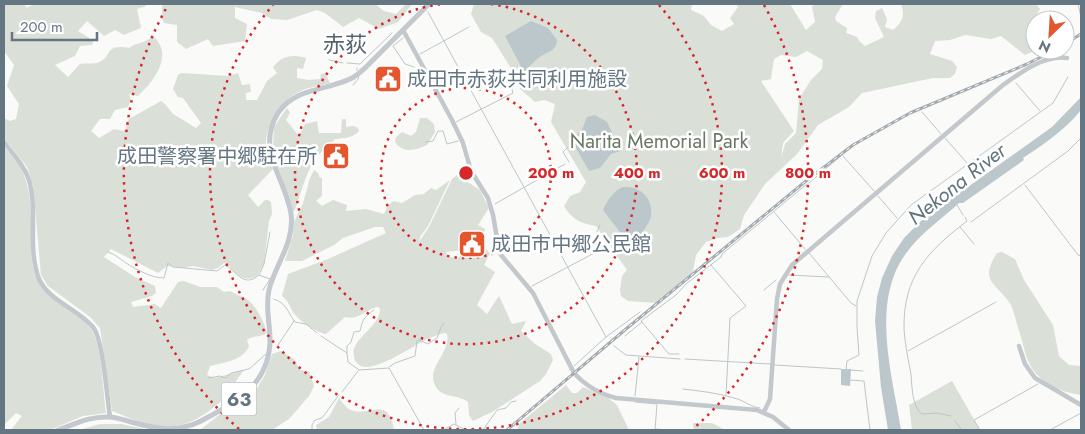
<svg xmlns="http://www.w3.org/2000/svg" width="1085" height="434" viewBox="0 0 1085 434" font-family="Jost,'Noto Sans JP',sans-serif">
	<rect width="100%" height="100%" fill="#fafaf8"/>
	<path fill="#dadfd7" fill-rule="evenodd" d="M4,4H25L26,8L35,4H145L146,6L137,9L141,28L124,35L115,30L104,36L87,21L78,31L88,37L93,42L92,45L80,46L75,56L55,65L68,77L80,64C85,63 92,64 97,63C113,58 103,43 129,48C134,44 138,44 143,42C148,40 149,38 154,37C174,56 153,82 138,96L129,94L131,100L128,107L115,110L110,119H100L91,131L99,138L114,129L123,131L126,129L127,122L129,119L161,101L165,104L173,114L196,128L201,123L183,98L178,97L173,89L178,75L181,73L228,76L238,73L242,85L250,84L251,92L246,93V100H257L267,81L277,73L273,67C282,56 292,54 306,58L303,69L297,68V78L309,80L320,79L321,74L325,73L330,83C320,86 306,87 297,93C288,97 283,104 278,112C263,133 263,146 273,169L248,195L258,207L265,200H268L271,202L272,214L269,221L264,264L257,276C246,283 234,275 229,265L224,263L218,268L212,270L193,266L184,268L167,266L158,273L111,249L104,257L135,277L155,286L156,293L152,296L131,302L133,307L155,304L161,308L178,282L184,281L200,287H217L224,292L230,291C236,294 240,296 245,298C256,304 264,322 267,333C259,338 253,335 247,340L249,346C244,360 223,363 210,366L207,375L215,378L244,370L236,381V387C213,409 191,431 156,426C141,424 126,416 112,411L100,328L90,317L48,286L41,275L33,185L27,167L4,138V118L10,121L16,119L19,104L7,86L14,65L4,51Z
		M162,4H375L384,11L396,14L406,4H412L398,22L379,29L359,18L343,27L325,13L317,10L287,20L271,19L262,13L235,7V18L247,24L245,41L213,46L208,39L186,49L177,42V25L164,23L162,18Z
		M474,4H692L691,10L704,16L711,25L722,31L734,24L730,18L738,7L736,4H790L806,30L815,22L812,7L814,4H843L835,17L836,21L847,28L846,33L857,37L860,42L865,46L884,37L875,18L876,11L882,8L887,19L885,27L893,30C903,21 905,16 901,4H1036L1040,9L1035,17V50H1037L1025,55L1001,36L991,39L965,35L950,40L935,41L930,54L952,61L957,67L955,74L950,78H933L862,93L849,107L818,125L797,154L765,184L744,215L740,229L728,237L717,238L706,242L696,255L693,271L690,276L657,303L628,301L621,296L620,290L622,276L627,270L596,226C582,224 571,219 564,206L570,196L580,192L586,182L551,122L555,104L544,100L535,102L520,89L519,81L492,38L481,32L471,14ZM807,51L823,60L822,69L811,80L799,99L796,133L785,144L781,158L783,143L794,131L761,81L771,79L774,59L781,55L796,57Z
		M287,108L290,113L286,120L299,136L305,124L317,121L319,133H341L342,119H346V127L354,126L358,128L359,131C354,138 344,138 335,139C329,147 321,151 315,159C305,175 301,194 294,212L292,210L273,151L274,127Z
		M420,118H427L434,124L435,132L427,145C416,150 403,154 395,142L396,137L402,132L411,136L416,132Z
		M4,146C9,153 16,160 20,167C32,187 31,215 31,238C31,251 31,267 37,279C47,302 75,309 90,327C102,343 103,392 106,413L83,416L50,430H11L22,416L16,413L4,425Z
		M314,170L319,174V177L322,178V196L316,201L322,206L333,200L347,205L346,211L366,209L384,214L388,205L394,201L402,203L415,195L424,194L431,188L436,190L450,180L428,226L420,237L419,242L429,227L452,179L457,175L480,190L489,208L478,225L485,229L482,236L483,248L446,252L448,256L456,259L465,253L486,249L490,253L484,265L495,272L477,305L487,314L499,296L512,324L526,321L521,331L535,344L551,354L553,360L546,374L540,381L492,412L473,421L469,415L468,402C459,394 441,399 435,385C426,367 451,353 447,334L444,333C437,335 431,337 425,340C412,347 375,372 361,366C358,365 357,362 355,361C354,357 353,352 354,349C359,334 380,325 380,309L378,307C365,309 359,321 345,317L326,334C317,333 298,320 293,312C289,305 289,302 282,296L288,274L328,259L386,233L383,227H375L343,238L334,245L302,261H285L293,235L294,222L303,203L310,178Z
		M1002,252L1015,259L1024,280L1053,325L1059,356L1069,365L1081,366V395C1060,392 1037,382 1028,361C1024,351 1022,338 1018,328C1016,320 1014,312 1011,305C997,282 978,283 997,253Z
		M281,351L294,359L300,370L309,371L314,386L309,396L289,419L272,430H200L228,408L237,404L256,390L265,375L272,354Z
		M952,381L980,430H912L909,405Z
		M566,385L572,393H577L583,387L608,398L617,405L629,430H517L520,423Z
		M339,398C343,403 347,410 354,411C374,415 388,397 394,430H317L316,425L329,417Z
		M693,423H712L725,430H695L693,428Z
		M100,424H121L149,430H79Z"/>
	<path fill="#bbc7cb" d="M531,21L548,28L557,40C556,52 548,51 540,57C534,61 529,67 524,72L505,36Z
		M1081,97V110C1065,130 1044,144 1023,158L1024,160L963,203H959C943,218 925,230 911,247C868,296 892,373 901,430H888L881,387L875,321L877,297L882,278L892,256L904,238L923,219L1052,127Z
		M595,115L607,122L621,151L611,154L600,168L589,171L571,139L573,136C585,130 582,128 587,117Z
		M623,187C641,186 653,198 651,216C650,222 645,228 642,233C638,239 640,246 632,248L603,210C607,201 613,191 623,187Z
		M841,369H851L850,386L841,385Z"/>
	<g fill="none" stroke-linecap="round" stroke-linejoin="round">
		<path stroke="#bbc7cb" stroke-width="1" d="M1078,4L1081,17
			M428,12L606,337
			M403,38L393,46L405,64L414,67
			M420,54L469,27
			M329,60L343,63
			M347,63L360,64L392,33
			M357,68V70
			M1016,83L1040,111
			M353,85L358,79L359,76
			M922,112L941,134
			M456,122L513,93L510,82L523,68
			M945,138L967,163
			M426,142L433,141L438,131H443L447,144L458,141
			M568,147L563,152L569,162
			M843,156L874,191
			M809,183L849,149
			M1025,185L1078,255L1081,256
			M878,196L897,218
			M495,204L565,164
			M957,205L963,215
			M774,212L805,249
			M971,222L1068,151L1081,138
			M960,227L974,244
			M108,252C115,254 120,259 126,263C137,270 152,278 164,278L168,263L173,267L217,271L225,265C236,270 243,289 259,275L270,279L263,290
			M809,253L851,303L856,306
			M711,265L746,306L730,318L726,395
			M259,275L264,264L270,232
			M789,275L829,277
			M532,286L602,249L604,246L596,234L600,225
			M764,290L776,280
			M274,299C288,304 287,312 295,322L306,324L317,333
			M321,336L347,353L348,362L359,370L389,368L424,430
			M625,336L642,322
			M278,345L294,321
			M614,346L626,355L680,359
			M908,351L996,302
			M347,353V346L351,342L354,332L360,331C363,319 363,318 374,310
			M679,354H669L641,321L676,295L686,284L721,257L722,254L807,184
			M685,359L770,364
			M775,365L841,369
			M574,366L606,337L640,312
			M389,367L395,363L415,356L417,341L419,340L428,344L437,338L441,327L444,323
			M846,370L847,361L859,355L857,327V301L872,256L886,233L911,205L1053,103L1068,77
			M850,370L863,371
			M208,378L220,376L225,378L231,373L249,369L266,354
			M850,380L864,381L870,430
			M683,389C700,391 718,393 734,398C744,400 750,407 760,408
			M342,392L358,371
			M635,396L639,357
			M635,402L657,404L655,430
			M951,416L937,413L922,414C912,407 912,386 911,374C908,359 905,344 904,329C903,276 928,251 967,221L965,217
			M955,421L962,430
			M456,424L455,413L459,408
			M655,429L669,430
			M312,430V425L315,420L322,418L339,395
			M443,430L454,424L466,430
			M483,430L497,410L506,408L511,402L516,401
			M980,430L974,420L1038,384
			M1050,430L1081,413"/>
		<path stroke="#c3c8cc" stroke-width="4.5" d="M403,30L452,120L463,143L471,171L488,198L493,215L499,250L501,255L533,293L574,373C585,385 600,394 616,398L757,410L773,417L789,430
			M4,142C13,154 24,165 29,180C38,211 27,248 39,279C49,301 78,309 93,327C103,339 107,398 110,417
			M1019,346L1025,364L1035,378L1081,405
			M764,412L770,399L777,299L780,284L792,265L1003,85C1020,73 1045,54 1067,58"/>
		<path stroke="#c3c9ce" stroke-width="5" d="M58,430C75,424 90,416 109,417C116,417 124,420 131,422C156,429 177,433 201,421C236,402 270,385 270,339C270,323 265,307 269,290C275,265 295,242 291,214C286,179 255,150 278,113C295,87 327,91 352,78C356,76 360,72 364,69L429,4"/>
		<g stroke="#a2aab0" stroke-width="3">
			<path id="rail" d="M1065,44L1081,34
				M507,430L626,329L806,181L853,145L910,113L1027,64L1055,50"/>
		</g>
		<use href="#rail" stroke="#fff" stroke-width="1" stroke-dasharray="4" stroke-linecap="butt"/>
	</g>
	<g fill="none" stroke="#d62828" stroke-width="2.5" stroke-dasharray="2.5 5">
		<circle cx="466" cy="173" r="85"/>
		<path d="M491 4A171 171 0 1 1 441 4"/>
		<path d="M659 5A256 256 0 1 1 273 5"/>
		<path d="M239 429A342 342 0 0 1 168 5M764 5A342 342 0 0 1 693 429"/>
	</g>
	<defs>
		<g id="civic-square" transform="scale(1.4375)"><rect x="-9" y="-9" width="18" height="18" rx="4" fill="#e4572e" stroke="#fff"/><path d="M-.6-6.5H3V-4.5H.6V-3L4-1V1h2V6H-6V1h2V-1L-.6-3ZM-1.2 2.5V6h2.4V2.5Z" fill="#fff"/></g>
	</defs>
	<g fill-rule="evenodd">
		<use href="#civic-square" x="388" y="79"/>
		<use href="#civic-square" x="336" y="156"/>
		<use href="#civic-square" x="472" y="244"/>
	</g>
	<g text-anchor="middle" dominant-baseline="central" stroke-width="5" stroke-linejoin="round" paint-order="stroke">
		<rect fill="#fff" stroke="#939fa8" stroke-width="1" x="221.5" y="382.5" width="35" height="33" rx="4"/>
		<g font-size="19" font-weight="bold" fill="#657683">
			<text x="239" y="399">63</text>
		</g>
		<g font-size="20" fill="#657683" stroke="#fff" text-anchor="start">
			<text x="407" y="79">成田市赤荻共同利用施設</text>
			<text x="317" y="156" text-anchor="end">成田警察署中郷駐在所</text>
			<text x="491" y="244">成田市中郷公民館</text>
		</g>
		<g font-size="20" fill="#687a64" stroke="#fff">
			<text x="659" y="141">Narita Memorial Park</text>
		</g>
		<g font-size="21" font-style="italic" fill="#60757c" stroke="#fff">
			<text transform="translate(957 184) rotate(-38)">Nekona River</text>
		</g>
		<g font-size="22" fill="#57646e" stroke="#fff">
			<text x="345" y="44">赤荻</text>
		</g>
	</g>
	<circle cx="466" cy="173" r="8" fill="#d62828" stroke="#fff" stroke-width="2.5"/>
	<g font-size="15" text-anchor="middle" font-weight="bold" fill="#d62828" stroke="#fff" stroke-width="5" stroke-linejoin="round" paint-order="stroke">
		<text x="551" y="178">200 m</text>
		<text x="637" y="178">400 m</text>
		<text x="722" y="178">600 m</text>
		<text x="808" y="178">800 m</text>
	</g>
	<rect width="1085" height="434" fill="none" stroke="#657683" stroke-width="10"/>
	<g transform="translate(1050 35) rotate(205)"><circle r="24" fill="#ffffff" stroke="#c1c8cd"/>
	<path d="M0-4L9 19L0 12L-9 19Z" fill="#e4572e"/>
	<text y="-8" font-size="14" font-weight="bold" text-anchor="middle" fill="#657683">N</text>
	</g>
	<path d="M12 32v8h85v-8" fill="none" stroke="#657683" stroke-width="2.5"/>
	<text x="20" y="32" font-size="15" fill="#657683" stroke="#ffffff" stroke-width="4" paint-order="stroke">200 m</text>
</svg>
